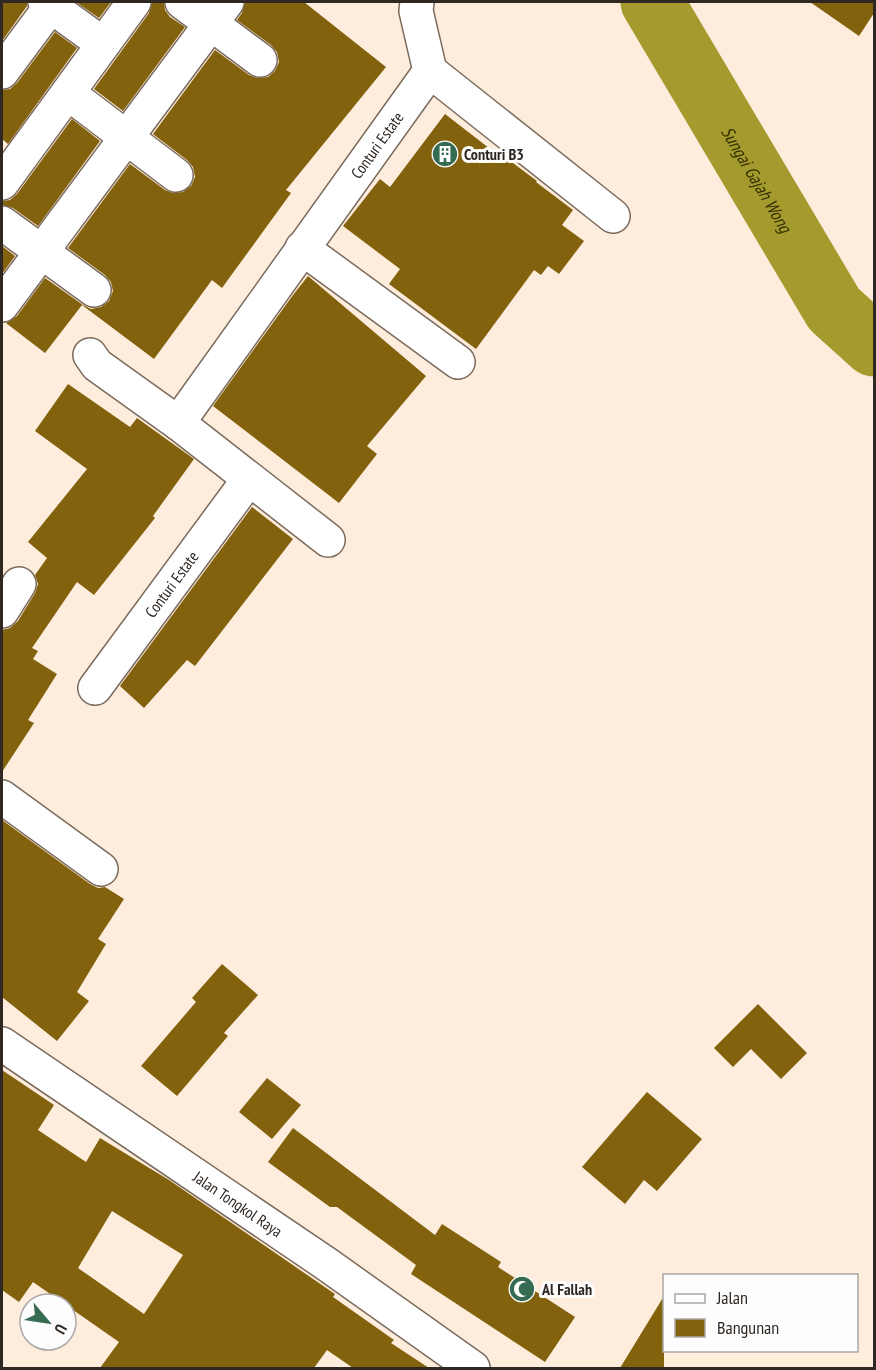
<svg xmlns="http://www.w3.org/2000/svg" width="876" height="1370" viewBox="0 0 876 1370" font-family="'PT Sans Narrow',sans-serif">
	<rect width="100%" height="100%" fill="#feecdc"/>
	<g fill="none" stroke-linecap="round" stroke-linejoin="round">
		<path stroke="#a49a2d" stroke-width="63" id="s1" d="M652,2L834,309L874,345"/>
	</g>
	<path fill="#82620c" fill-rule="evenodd" d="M2,2H27V6L2,41Z
		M76,2H111L99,18Z
		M152,2H164L165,10L170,17L185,27L123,111L94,89L149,13Z
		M245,2H304L386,67L286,190L291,193L222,288L212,280L154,359L82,305L45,353L6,323L17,316L45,278L83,305L91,309L101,307L109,301L113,291L111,282L105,275L68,248L130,164L165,190L173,193L183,192L191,186L195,177L193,167L187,160L153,134L215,50L249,75L257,78L268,77L275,71L279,62L277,52L271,45L237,20L242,13Z
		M810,2H874V13L859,36Z
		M55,32L77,48L8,144L2,139V90L10,89L17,83Z
		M445,114L507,162L509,160L537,181L536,182L573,210L562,225L584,241L559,274L548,266L541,275L534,270L476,349L389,284L400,269L343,226L380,179L390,187Z
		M72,119L100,141L38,226L13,208L2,205V201L10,200L17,194Z
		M2,246L15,256L2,274Z
		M308,276L426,376L367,446L377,454L339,503L213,406L293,295Z
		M68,384L130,427L137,418L194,459L153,516L155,518L94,595L77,582L32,648L38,651L33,659L57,674L28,720L34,723L2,772V630L10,628L18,621L35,593L38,584L35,575L47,558L28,542L87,469L35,431Z
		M252,507L293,539L195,666L187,660L144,708L120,686Z
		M2,820L90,884L98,888L105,887L124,899L98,939L106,944L77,992L89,1001L57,1041L2,997Z
		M222,964L258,995L224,1033L228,1036L177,1096L141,1066L196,1002L192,998Z
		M758,1004L807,1053L781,1079L751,1049L733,1067L714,1048Z
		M2,1070L54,1105L38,1130L86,1162L100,1138L169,1180L335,1294L333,1297L394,1340L391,1343L429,1368H353L327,1350L314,1368H100L119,1342L33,1282L19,1302L2,1290ZM112,1211L183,1255L144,1314L78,1268Z
		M267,1078L301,1105L272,1139L239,1112Z
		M647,1092L702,1139L657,1191L644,1180L625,1204L582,1167Z
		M293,1128L435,1235L442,1224L501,1262L498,1267L575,1317L545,1362L411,1274L416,1265L337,1207H330L268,1162Z
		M664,1296V1368H620Z"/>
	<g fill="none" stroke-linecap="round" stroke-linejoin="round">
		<g stroke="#7a6b5d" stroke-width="36">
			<g id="street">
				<path d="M45,2L103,44"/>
				<path d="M182,2L260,60"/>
				<path d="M417,2L416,11L430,71L613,216"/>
				<path d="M2,72L51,6"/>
				<path d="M68,93L176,175"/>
				<path d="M2,183L134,2"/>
				<path d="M2,223L94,290"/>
				<path d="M302,248L458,362"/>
				<path d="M2,305L227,2"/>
				<path d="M90,355L97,365L178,423"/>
				<path id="s2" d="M328,540L178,423L430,71"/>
				<path d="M2,611L19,584"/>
				<path id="s3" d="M95,688L249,479"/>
				<path d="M2,797L101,869"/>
				<path id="s4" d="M2,1044L328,1265L473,1368"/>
			</g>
		</g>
		<use href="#street" stroke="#fff" stroke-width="33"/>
	</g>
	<defs>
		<g id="building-disc" transform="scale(1.35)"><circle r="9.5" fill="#356b51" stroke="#fdfdfd"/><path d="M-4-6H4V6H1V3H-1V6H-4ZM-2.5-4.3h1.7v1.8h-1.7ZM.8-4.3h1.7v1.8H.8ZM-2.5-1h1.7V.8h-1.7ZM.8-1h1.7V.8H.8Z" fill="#fff"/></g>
		<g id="mosque-disc" transform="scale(1.35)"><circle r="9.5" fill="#356b51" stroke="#fdfdfd"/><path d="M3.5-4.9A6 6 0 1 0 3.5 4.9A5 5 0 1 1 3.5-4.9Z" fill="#fff"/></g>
	</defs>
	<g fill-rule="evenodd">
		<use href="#building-disc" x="445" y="154"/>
		<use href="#mosque-disc" x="522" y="1289"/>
	</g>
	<g text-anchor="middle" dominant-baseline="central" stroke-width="6" stroke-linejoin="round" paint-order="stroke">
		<g font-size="16" fill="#2e2722" stroke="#fdfdfd">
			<text stroke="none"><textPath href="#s2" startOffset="532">Conturi Estate</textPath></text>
			<text stroke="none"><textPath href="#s3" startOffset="129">Conturi Estate</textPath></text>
			<text stroke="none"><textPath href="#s4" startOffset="285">Jalan Tongkol Raya</textPath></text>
		</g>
		<g font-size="16" font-weight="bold" fill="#2e2722" stroke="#fdfdfd" text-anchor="start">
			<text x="464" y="154">Conturi B3</text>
			<text x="542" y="1289">Al Fallah</text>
		</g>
		<g font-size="18" font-style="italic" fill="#342f01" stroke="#fdfdfd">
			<text stroke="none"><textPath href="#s1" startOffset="206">Sungai Gajah Wong</textPath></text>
		</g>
	</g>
	<rect width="876" height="1370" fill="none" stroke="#2e2722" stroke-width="6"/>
	<rect x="663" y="1274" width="195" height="78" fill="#fdfdfd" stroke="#aaa7a5" stroke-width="1.5"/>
	<rect x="675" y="1294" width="30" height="9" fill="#ffffff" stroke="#aaa7a5" stroke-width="1.5"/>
	<text x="717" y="1304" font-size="18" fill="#2e2722">Jalan</text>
	<rect x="675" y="1319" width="30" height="18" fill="#82620c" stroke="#aaa7a5" stroke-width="1.5"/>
	<text x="717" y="1334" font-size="18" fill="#2e2722">Bangunan</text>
	<g transform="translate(48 1322) rotate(119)"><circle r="28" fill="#fdfdfd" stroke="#aaa7a5" stroke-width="1.5"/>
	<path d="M0-4.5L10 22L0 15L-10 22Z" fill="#356b51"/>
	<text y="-9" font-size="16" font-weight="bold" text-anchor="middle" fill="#2e2722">U</text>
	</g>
</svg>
